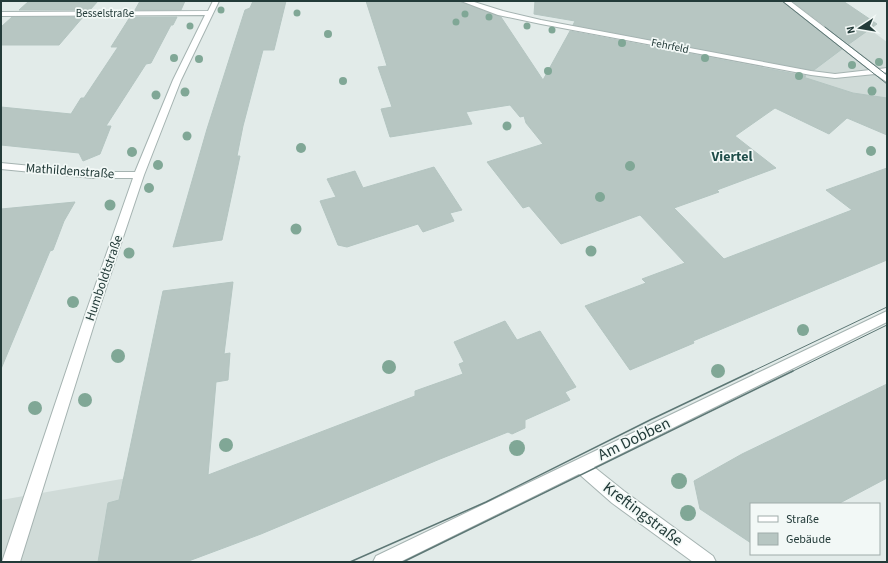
<svg xmlns="http://www.w3.org/2000/svg" width="888" height="563" viewBox="0 0 888 563" font-family="'Source Sans 3',sans-serif">
	<rect width="100%" height="100%" fill="#e2ebe9"/>
	<path fill="#d0dbd8" d="M742,1H831L887,42V112L650,67L661,27Z
		M179,469L182,562H1V500Z"/>
	<path fill="#b7c6c2" stroke="#b4c5c1" d="M29,1H98L90,10H19Z
		M140,1H185L181,10H135Z
		M253,1H286L274,50H263L243,126L237,156H240L222,240L173,247L207,129L235,41L245,10L250,8Z
		M366,1H460L501,17L543,80L570,31L806,76L803,77L853,93L887,98V135L847,118L829,134L775,108L735,136L776,168L717,190L719,192L674,208L724,259L852,210L826,190L887,168V260L693,341L694,343L630,370L585,306L646,283L642,279L685,263L640,215L561,244L529,206L523,208L487,162L543,144L526,123L524,116L520,117L510,105L466,112L472,124L390,137L381,109L392,107L378,67L387,66Z
		M535,1H782L842,49L814,70H811L573,25L575,21L534,14Z
		M792,1H843L877,24L849,44Z
		M12,17H83L59,45H1V27Z
		M130,17H177L173,25H171L151,63L146,64L106,126H111L100,154L83,161L79,153L1,145V107L71,114L81,98H84L118,47H111Z
		M434,167L462,210L450,213L454,221L423,232L418,224L347,247L338,245L320,201L336,197L327,179L355,171L363,188Z
		M75,202L64,221L53,250L50,251L1,369V209Z
		M233,282L224,354L230,353L228,380L216,382L208,475L415,396V391L463,374L459,364L464,362L454,342L505,321L517,340L540,331L576,387L565,392L570,400L525,420V428L512,434L508,432L440,459L261,534L186,562H98L108,503L119,500L163,291Z
		M887,384V478L838,504H751V543L700,509L694,481L742,454Z"/>
	<g fill="none" stroke-linecap="round" stroke-linejoin="round">
		<g stroke="#a5b3b1" stroke-width="2">
			<path id="minor" d="M213,1H219L181,80L144,175L96,318L20,562H2L84,318L133,178H93L1,169V163L93,172H135L173,80L205,15L1,16V12L208,11Z
				M461,1H471L503,11L541,20L811,71L835,74L870,70L783,1H790L879,69L887,68V72L884,73L887,75V82L875,74L835,78L811,75L541,24L498,15Z
				M887,311V322L594,467L624,491L713,556L716,562H693L612,503L579,474L400,562H373L376,556Z"/>
		</g>
		<use href="#minor" fill="#fff" fill-rule="evenodd"/>
		<path stroke="#5d7775" stroke-width="1" d="M782,1L887,84
			M825,27L887,75
			M751,372L887,307
			M791,372L887,325"/>
		<path stroke="#5d7775" stroke-width="1.5" d="M350,562L486,502L650,420L753,371
			M403,562L793,371"/>
	</g>
	<g fill="#80a796">
		<circle cx="221" cy="10" r="3.5"/>
		<circle cx="297" cy="13" r="3.5"/>
		<circle cx="465" cy="14" r="3.5"/>
		<circle cx="489" cy="17" r="3.5"/>
		<circle cx="456" cy="22" r="3.5"/>
		<circle cx="190" cy="26" r="3.5"/>
		<circle cx="527" cy="26" r="3.5"/>
		<circle cx="552" cy="30" r="3.5"/>
		<circle cx="328" cy="34" r="4"/>
		<circle cx="622" cy="43" r="4"/>
		<circle cx="174" cy="58" r="4"/>
		<circle cx="705" cy="58" r="4"/>
		<circle cx="199" cy="59" r="4"/>
		<circle cx="879" cy="62" r="4"/>
		<circle cx="852" cy="65" r="4"/>
		<circle cx="548" cy="71" r="4"/>
		<circle cx="799" cy="76" r="4"/>
		<circle cx="343" cy="81" r="4"/>
		<circle cx="872" cy="91" r="4.5"/>
		<circle cx="185" cy="92" r="4.5"/>
		<circle cx="156" cy="95" r="4.5"/>
		<circle cx="507" cy="126" r="4.5"/>
		<circle cx="187" cy="136" r="4.5"/>
		<circle cx="301" cy="148" r="5"/>
		<circle cx="871" cy="151" r="5"/>
		<circle cx="132" cy="152" r="5"/>
		<circle cx="158" cy="165" r="5"/>
		<circle cx="630" cy="166" r="5"/>
		<circle cx="149" cy="188" r="5"/>
		<circle cx="600" cy="197" r="5"/>
		<circle cx="110" cy="205" r="5.5"/>
		<circle cx="296" cy="229" r="5.5"/>
		<circle cx="591" cy="251" r="5.5"/>
		<circle cx="129" cy="253" r="5.5"/>
		<circle cx="73" cy="302" r="6"/>
		<circle cx="803" cy="330" r="6"/>
		<circle cx="118" cy="356" r="7"/>
		<circle cx="389" cy="367" r="7"/>
		<circle cx="718" cy="371" r="7"/>
		<circle cx="85" cy="400" r="7"/>
		<circle cx="35" cy="408" r="7"/>
		<circle cx="226" cy="445" r="7"/>
		<circle cx="517" cy="448" r="8"/>
		<circle cx="679" cy="481" r="8"/>
		<circle cx="688" cy="513" r="8"/>
	</g>
	<g text-anchor="middle" dominant-baseline="central" stroke-width="3.5" stroke-linejoin="round" paint-order="stroke">
		<g font-size="11" fill="#233b39" stroke="#f2f8f6">
			<text x="105" y="13">Besselstraße</text>
			<text transform="translate(670 46) rotate(11)">Fehrfeld</text>
		</g>
		<g font-size="13" fill="#233b39" stroke="#f2f8f6">
			<text transform="translate(70 171) rotate(4)">Mathildenstraße</text>
			<text transform="translate(104 278) rotate(-71)">Humboldtstraße</text>
		</g>
		<g font-size="14" font-weight="bold" fill="#1f4d49" stroke="#f2f8f6">
			<text x="732" y="157">Viertel</text>
		</g>
		<g font-size="16" fill="#233b39" stroke="#f2f8f6">
			<text transform="translate(634 439) rotate(-26)">Am Dobben</text>
			<text transform="translate(643 514) rotate(37)">Kreftingstraße</text>
		</g>
	</g>
	<rect width="888" height="563" fill="none" stroke="#233b39" stroke-width="4"/>
	<rect x="750" y="503" width="130" height="52" fill="#f2f8f6" stroke="#9facaa"/>
	<rect x="758" y="516" width="20" height="6" fill="#ffffff" stroke="#9facaa"/>
	<text x="786" y="523" font-size="12" fill="#233b39">Straße</text>
	<rect x="758" y="533" width="20" height="12" fill="#b7c6c2" stroke="#9facaa"/>
	<text x="786" y="543" font-size="12" fill="#233b39">Gebäude</text>
	<g transform="translate(860 28) rotate(258)" stroke="#f2f8f6" stroke-width="3" paint-order="stroke">
	<path d="M0-3L7 15L0 10L-7 15Z" fill="#233b39"/>
	<text y="-6" font-size="11" font-weight="bold" text-anchor="middle" fill="#233b39">N</text>
	</g>
</svg>
